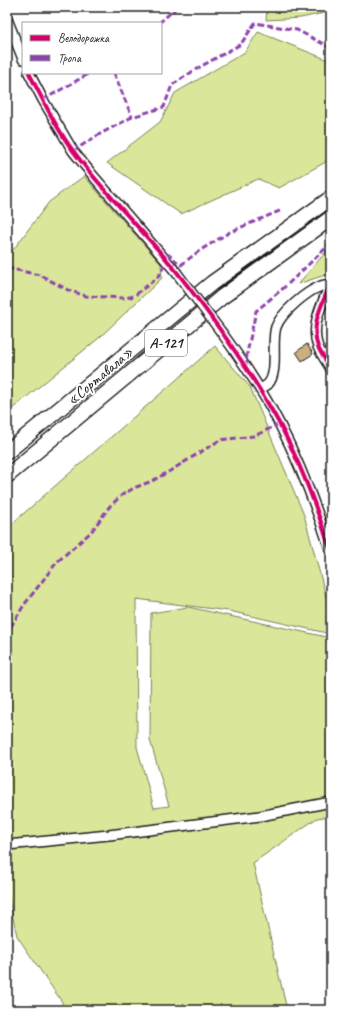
<svg xmlns="http://www.w3.org/2000/svg" width="338" height="1017" viewBox="0 0 338 1017" font-family="Caveat,sans-serif">
	<rect width="100%" height="100%" fill="#fff"/>
	<filter id="ink" filterUnits="userSpaceOnUse"><feTurbulence type="fractalNoise" baseFrequency=".025" numOctaves="2"/><feDisplacementMap in="SourceGraphic" scale="8" xChannelSelector="R" yChannelSelector="G"/><feConvolveMatrix kernelMatrix="1 2 1 2 8 2 1 2 1" color-interpolation-filters="sRGB"/></filter>
	<g filter="url(#ink)">
		<path fill="#dae699" stroke="#7b815a" d="M267,7H325L324,13L301,18L266,20Z
			M258,32L331,61V159L279,188L258,179L181,214L107,163L160,122L175,93L245,52Z
			M84,176L161,264L162,278L99,338L7,413V258L49,202Z
			M331,246V273L298,284Z
			M215,346L250,387L304,515L331,615V634L229,611L136,599L137,747L154,808L169,806L150,740L151,613L188,607L331,638V816L317,818L253,863L287,1010H63L62,1002L17,936L7,891V528Z"/>
		<path fill="#cab081" stroke="#1c1c1c" d="M307,344L313,354L302,361L296,352Z"/>
		<g fill="none" stroke-linecap="round" stroke-linejoin="round">
			<g stroke="#1c1c1c" stroke-width="12">
				<path id="minor" d="M7,19L23,59
					M29,73L43,100L73,151L95,178L176,272
					M330,285C322,304 310,326 318,347C321,354 327,362 331,369
					M222,333C243,362 264,393 280,425C301,466 317,509 331,552
					M260,389C262,388 266,386 268,384C279,372 271,342 276,327C281,313 306,292 319,287C322,285 327,285 331,284
					M7,845L109,835L260,816L331,802"/>
			</g>
			<g stroke="#1c1c1c" stroke-width="17">
				<path id="highway" d="M7,452L212,283L331,198
					M7,476L222,297L331,218"/>
			</g>
			<use href="#minor" stroke="#fff" stroke-width="9"/>
			<use href="#highway" stroke="#fff" stroke-width="14"/>
			<g stroke="#1c1c1c" stroke-width="12" stroke-linecap="butt">
				<path id="minor-bridge" d="M176,272L222,333"/>
			</g>
			<use href="#minor-bridge" stroke="#fff" stroke-width="9"/>
			<path stroke="#8e44ad" stroke-width="3" stroke-dasharray="6 3" stroke-linecap="butt" d="M7,22L8,21
				M159,23L177,7
				M114,73L132,117
				M43,100L90,73
				M73,151L100,134L132,117L164,107L172,85L198,68L241,44L255,23L297,30L331,48
				M166,255H169L181,265L199,251L230,232L282,210
				M7,268L40,275L68,290L86,296L125,298L134,296L159,276L167,260
				M246,367L247,353L256,311L287,285L331,243
				M7,635L10,628L24,605L57,562L91,532L110,506L122,495L134,488L152,481L170,471L220,440L254,436L280,424"/>
			<g stroke="#fff" stroke-width="6">
				<path id="cycleway" d="M29,73C43,100 56,128 74,152C105,194 143,230 176,271C214,319 250,370 279,423C301,464 317,508 331,552
					M330,285C322,304 310,326 318,347C321,354 327,362 331,369"/>
			</g>
			<use href="#cycleway" stroke="#d6006c" stroke-width="4"/>
		</g>
	</g>
	<g text-anchor="middle" dominant-baseline="central" stroke-width="4" stroke-linejoin="round" paint-order="stroke">
		<rect fill="#fff" stroke="#606060" stroke-width="1" x="145" y="330" width="42" height="26" rx="3"/>
		<g font-size="15" font-weight="bold" fill="#1c1c1c">
			<text x="166" y="343">А-121</text>
		</g>
		<g font-size="16" fill="#1c1c1c" stroke="#fff">
			<text transform="translate(100 376) rotate(-40)">«Сортавала»</text>
		</g>
	</g>
	<rect width="338" height="1017" fill="none" stroke="#fff" stroke-width="24"/>
	<rect x="12" y="12" width="314" height="993" fill="none" stroke="#1c1c1c" stroke-width="1.5" filter="url(#ink)"/>
	<rect x="22" y="22" width="140" height="52" fill="#ffffff" stroke="#a4a4a4"/>
	<rect x="30" y="35" width="20" height="6" fill="#d6006c" stroke="#a4a4a4"/>
	<text x="58" y="42" font-size="12" fill="#1c1c1c">Велодорожка</text>
	<rect x="30" y="55" width="20" height="6" fill="#8e44ad" stroke="#a4a4a4"/>
	<text x="58" y="62" font-size="12" fill="#1c1c1c">Тропа</text>
</svg>
